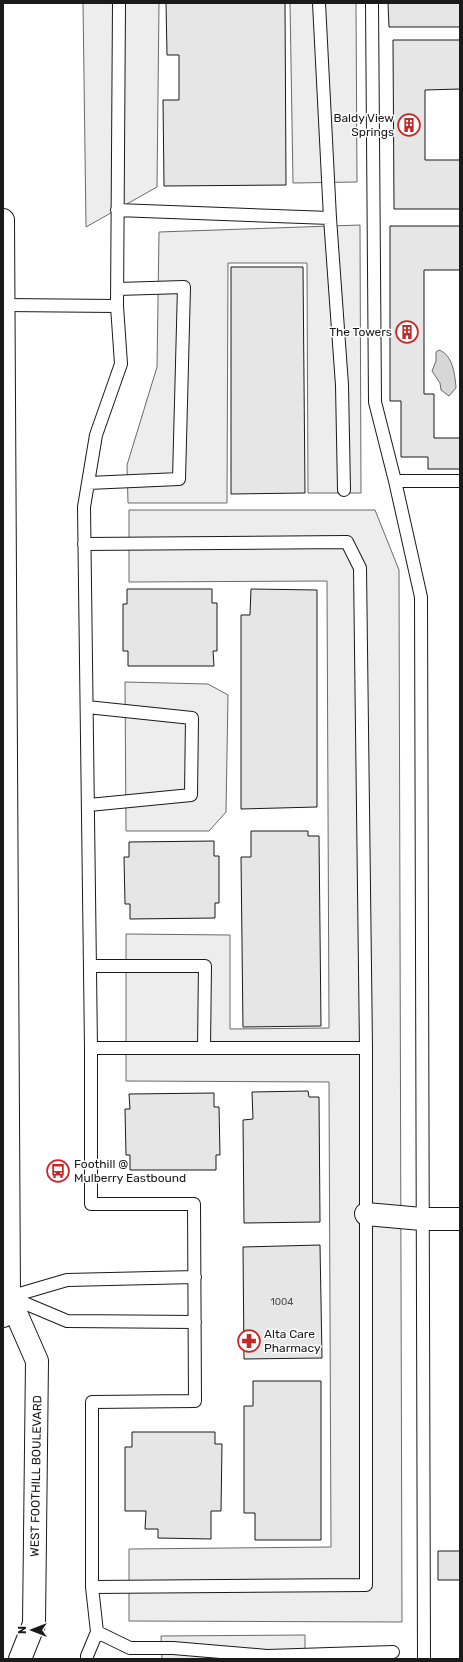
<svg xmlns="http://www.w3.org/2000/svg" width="463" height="1662" viewBox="0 0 463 1662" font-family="Rubik,sans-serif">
	<rect width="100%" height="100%" fill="#fff"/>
	<path fill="#ededed" stroke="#6a6a6a" d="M83,3H159L157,187L86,227Z
		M290,3H356L357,182L293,183Z
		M360,225L361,493H308L307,263H228L227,503H128L127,465L157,367L159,232Z
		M129,510H375L399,570L402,1622L129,1621V1549L331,1547L329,1082L126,1081V934L230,935V1029L329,1028L327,581L129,582Z
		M125,682L208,684L228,695L226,812L209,831H126Z
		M305,1635V1659H162L161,1636Z"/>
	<path fill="#d7d7d7" stroke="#6a6a6a" d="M439,350C453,355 455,375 456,388L449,396L441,390L440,383L432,371L436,361V352Z"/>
	<path fill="#e6e6e6" stroke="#1a1a1a" d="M166,3H285L286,185L164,186L163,100H179V55H167Z
		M388,3H460V27H389Z
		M393,40H460V89L425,90V160H460V209H394Z
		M390,226H460V270H424V394H434V438H460V469H428V457H401V401H390Z
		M231,267H303L305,493L231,494Z
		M127,589H212V603H217V651H213L214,666H128V651H123V604H127Z
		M251,589L317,590V807L241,809V615H250Z
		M251,831H308V836H319L321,1026L243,1027L241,857H251Z
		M214,841V856H219V903H215V918L130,919V904H125L124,857H129V842Z
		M308,1091L309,1097H319L320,1222L244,1223L243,1120L253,1119L252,1092Z
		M214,1093V1107H219L220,1155H216V1170H130V1155H126L125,1109H130L129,1094Z
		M320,1245L322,1358L244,1359L243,1247Z
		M253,1381H321V1540H255V1513H244V1406H253Z
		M132,1432H215V1444H222L221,1511H211V1539L158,1538V1529H145L146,1511H125V1447H132Z
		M438,1551H460V1580H438Z"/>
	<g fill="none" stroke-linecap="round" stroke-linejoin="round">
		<g stroke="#1a1a1a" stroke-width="14">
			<path id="lane" d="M319,3L330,218L342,385L344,490
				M372,3L375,402L395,481H460
				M117,210L330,218
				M4,305L117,306
				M395,481L421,597L424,1659
				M88,483L179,479L184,287L117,289
				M84,544L347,542L360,568L366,1048V1585L92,1587V1402L195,1401L194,1204H91V1048L84,507L96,435L121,364L117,306L119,3
				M87,707L192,718L191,795L89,805
				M90,966H205L204,1048
				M91,1048H366
				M9,1297L67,1280L195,1277
				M10,1297L67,1321L195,1322
				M92,1587L97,1632L130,1648H173L267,1656V1659
				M267,1656L393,1652
				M87,1659V1656L97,1632"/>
		</g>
		<g stroke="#1a1a1a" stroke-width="24">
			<path id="street" d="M366,1214L422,1219H460"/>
		</g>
		<g stroke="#1a1a1a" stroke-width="24">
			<path id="primary" d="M3,220L9,1297L3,1316
				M9,1297L37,1361L34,1624L20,1659"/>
		</g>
		<use href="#lane" stroke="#fff" stroke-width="12"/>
		<use href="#street" stroke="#fff" stroke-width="22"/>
		<use href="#primary" stroke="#fff" stroke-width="22"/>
	</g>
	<defs>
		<g id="building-ring" transform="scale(1.15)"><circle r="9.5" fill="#fff" stroke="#c62828" stroke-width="1.5"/><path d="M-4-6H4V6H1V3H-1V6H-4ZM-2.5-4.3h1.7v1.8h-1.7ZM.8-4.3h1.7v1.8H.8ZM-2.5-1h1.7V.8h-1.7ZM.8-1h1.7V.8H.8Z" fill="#c62828"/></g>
		<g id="bus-ring" transform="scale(1.15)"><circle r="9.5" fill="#fff" stroke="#c62828" stroke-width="1.5"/><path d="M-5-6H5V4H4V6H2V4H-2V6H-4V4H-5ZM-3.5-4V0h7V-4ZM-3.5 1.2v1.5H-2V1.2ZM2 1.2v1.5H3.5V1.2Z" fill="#c62828"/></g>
		<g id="pharmacy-ring" transform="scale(1.15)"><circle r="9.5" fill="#fff" stroke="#c62828" stroke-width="1.5"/><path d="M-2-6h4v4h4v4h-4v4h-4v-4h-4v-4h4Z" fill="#c62828"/></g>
	</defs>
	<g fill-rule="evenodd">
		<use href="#building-ring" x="409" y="125"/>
		<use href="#building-ring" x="407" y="332"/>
		<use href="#bus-ring" x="58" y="1171"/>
		<use href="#pharmacy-ring" x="249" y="1341"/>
	</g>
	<g text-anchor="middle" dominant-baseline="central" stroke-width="3" stroke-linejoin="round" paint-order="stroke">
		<g font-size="10" fill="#4d4d4d">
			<text x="282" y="1302">1004</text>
		</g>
		<g font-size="12" fill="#1a1a1a" stroke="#fff" text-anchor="end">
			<text x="394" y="118">Baldy View<tspan x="394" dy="14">Springs</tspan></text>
			<text x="392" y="332">The Towers</text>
			<text x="74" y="1164" text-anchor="start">Foothill @<tspan x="74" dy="14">Mulberry Eastbound</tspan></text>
			<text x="264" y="1334" text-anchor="start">Alta Care<tspan x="264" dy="14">Pharmacy</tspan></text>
		</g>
		<g font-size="12" fill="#1a1a1a" stroke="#fff">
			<text transform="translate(36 1476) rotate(-89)">WEST FOOTHILL BOULEVARD</text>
		</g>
	</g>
	<rect width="463" height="1662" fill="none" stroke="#1a1a1a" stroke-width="8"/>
	<g transform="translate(32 1630) rotate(270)" stroke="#ffffff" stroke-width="3" paint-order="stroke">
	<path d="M0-3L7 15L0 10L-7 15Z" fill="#1a1a1a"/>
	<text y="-6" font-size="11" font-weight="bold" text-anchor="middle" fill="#1a1a1a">N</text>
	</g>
</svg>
